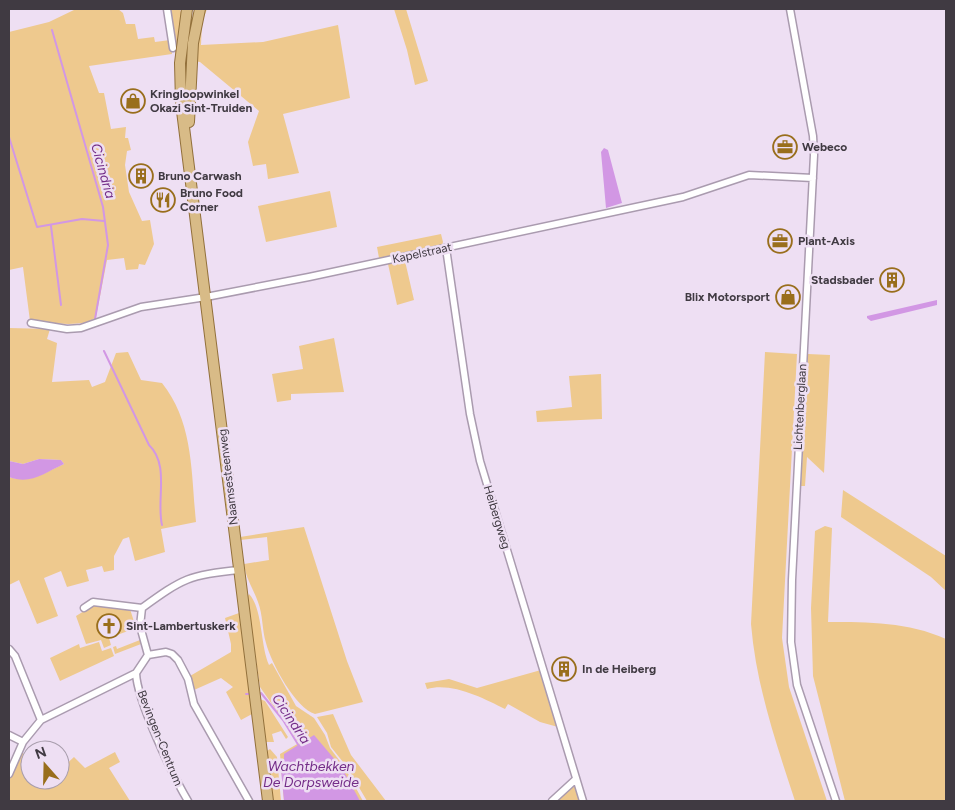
<svg xmlns="http://www.w3.org/2000/svg" width="955" height="810" viewBox="0 0 955 810" font-family="Figtree,sans-serif">
	<rect width="100%" height="100%" fill="#eedff3"/>
	<path fill="#eec98e" d="M76,9H118L123,13L126,24H135L138,39L154,37L155,42L170,40L172,54L89,66L99,93H104L111,129L126,127L125,138H128L131,150L127,151L125,165L129,192L142,221L150,220L154,244L145,265L139,264L138,269L126,270L124,258L107,260L96,317C84,329 46,322 30,321L23,267L9,270V32L49,22Z
		M169,9H180L182,16L176,59Z
		M202,9H207L202,23L201,45L263,42L338,25L350,98L283,114L299,173L268,179L266,164L253,166L248,142L259,111L200,62L194,61Z
		M394,9H406L428,81L415,85L407,50Z
		M330,191L337,227L266,242L258,206Z
		M441,234L443,242L442,245L379,258L377,247Z
		M405,261L414,300L397,305L388,264Z
		M9,328L50,329L47,339L57,343L52,382L89,380L92,387L105,382L116,353L128,352L141,380L162,383C194,423 191,474 196,522L161,529L165,552L135,561L129,537L123,539L114,556V570L104,572L102,566L86,570L89,581L67,587L61,571L44,578L58,616L37,624L19,580L9,585V477C30,484 45,472 64,464L61,460L39,459L23,464L9,461Z
		M334,338L344,392L291,394V400L277,402L272,374L303,369L299,346Z
		M765,352L797,354L782,638L789,687L827,801H795C776,743 756,685 751,624Z
		M808,354L830,355L824,473L807,457L805,486H801Z
		M601,374L602,419L537,422L536,411L572,407L569,376Z
		M843,490L946,556V591L931,577L841,517Z
		M825,526L832,528L828,622C869,622 908,622 946,639V801H845L813,676L811,608L815,531Z
		M304,527L347,661L363,702L315,714C296,709 271,663 266,643C262,630 263,615 258,602C253,588 246,579 244,564L269,560L267,537L240,540V537Z
		M249,594C263,609 260,644 269,665L272,663L296,706L314,718L325,735L330,748L345,768L363,801H284L280,754L299,743L260,687L247,598Z
		M94,605L130,609L136,628L109,638L111,645L104,648L101,640L86,644L76,616Z
		M239,613L252,714L241,720L226,692L233,687L221,678L194,690L190,676L231,652V644L225,618Z
		M140,640L141,644L115,654L113,647L116,646L117,649Z
		M99,642L102,651L111,648L114,656L60,681L50,658L79,644L80,648Z
		M541,670L558,727L540,722L508,704L505,709C483,698 452,682 427,689L425,683L449,679L477,688Z
		M260,699L265,701L288,737L286,739L281,731L272,734L274,742H265Z
		M333,714L351,755L386,801H367L347,767L331,747L327,733L317,717Z
		M270,749L277,757L281,801H272L267,751Z
		M22,752L30,760V780H60V770L74,757L85,768L115,752L120,762L109,768L130,801H9V780Z
		M574,784L580,801H555Z"/>
	<path fill="#d297e4" d="M604,148L608,150L622,203L606,208L601,152Z
		M937,300V305L871,321L867,318V316Z
		M39,459L61,460L64,464C44,473 31,485 9,477V461L23,464Z
		M314,735L342,768L360,801H284L281,770L284,766V754Z"/>
	<g fill="none" stroke-linecap="round" stroke-linejoin="round">
		<path stroke="#d297e4" stroke-width="2" d="M52,30L103,207L108,245L95,319
			M9,137L37,227L82,219L104,221
			M51,226L61,305
			M104,351L149,445C170,465 156,500 162,525
			M261,693L283,720L299,746
			M246,694H249"/>
		<g stroke="#aa9baf" stroke-width="9">
			<path id="minor" d="M167,9L173,48
				M790,9L813,136L814,155L792,580L791,642L797,685L836,801
				M446,248L470,414L480,461L583,801
				M31,323L67,329L81,328L141,307L206,297L309,277L683,197L749,175L813,178
				M84,608L93,602L142,608
				M9,649L15,656L41,720
				M148,655L166,652L172,654L178,660L188,679L194,704L249,801
				M136,673C137,701 173,776 188,801
				M9,735L23,742
				M9,774L23,742L41,720L136,673L148,655L140,626L142,608C182,579 190,574 240,570
				M552,801L576,779"/>
		</g>
		<g stroke="#92703b" stroke-width="12">
			<path id="primary" d="M187,9L180,63L181,103L268,801
				M189,122L193,43L200,9"/>
		</g>
		<use href="#minor" stroke="#fff" stroke-width="6"/>
		<use href="#primary" stroke="#d8bb87" stroke-width="10"/>
	</g>
	<defs>
		<g id="shop-ring" transform="scale(1.25)"><circle r="9.5" fill="#eedff3" stroke="#996e1c" stroke-width="1.5"/><path d="M-5-2.5h2.3a2.7 3.5 0 0 1 5.4 0H5L5.5 6h-11ZM-1.5-2.5h3a1.5 2.3 0 0 0-3 0Z" fill="#996e1c"/></g>
		<g id="office-ring" transform="scale(1.25)"><circle r="9.5" fill="#eedff3" stroke="#996e1c" stroke-width="1.5"/><path d="M-6-3h4V-5.5h4V-3h4V5H-6ZM-1-4.5V-3h2v-1.5ZM-6 0V1H6V0Z" fill="#996e1c"/></g>
		<g id="building-ring" transform="scale(1.25)"><circle r="9.5" fill="#eedff3" stroke="#996e1c" stroke-width="1.5"/><path d="M-4-6H4V6H1V3H-1V6H-4ZM-2.5-4.3h1.7v1.8h-1.7ZM.8-4.3h1.7v1.8H.8ZM-2.5-1h1.7V.8h-1.7ZM.8-1h1.7V.8H.8Z" fill="#996e1c"/></g>
		<g id="restaurant-ring" transform="scale(1.25)"><circle r="9.5" fill="#eedff3" stroke="#996e1c" stroke-width="1.5"/><path d="M-5-6h1v4h1v-4h1v4h1v-4h1v5L-1.5 .5V6h-2V.5L-5-1ZM5-6V6H3V1.5H1.5Q1.5-4 5-6Z" fill="#996e1c"/></g>
		<g id="church-ring" transform="scale(1.25)"><circle r="9.5" fill="#eedff3" stroke="#996e1c" stroke-width="1.5"/><path d="M-1.2-6h2.4v3.5h3.3v2.4h-3.3V6h-2.4V-.1h-3.3v-2.4h3.3Z" fill="#996e1c"/></g>
	</defs>
	<g fill-rule="evenodd">
		<use href="#shop-ring" x="133" y="101"/>
		<use href="#office-ring" x="785" y="147"/>
		<use href="#building-ring" x="141" y="176"/>
		<use href="#restaurant-ring" x="163" y="200"/>
		<use href="#office-ring" x="780" y="241"/>
		<use href="#building-ring" x="892" y="280"/>
		<use href="#shop-ring" x="788" y="297"/>
		<use href="#church-ring" x="109" y="626"/>
		<use href="#building-ring" x="564" y="669"/>
	</g>
	<g text-anchor="middle" dominant-baseline="central" stroke-width="5" stroke-linejoin="round" paint-order="stroke">
		<g font-size="12" font-weight="bold" fill="#403a42" stroke="#eedff3" text-anchor="start">
			<text x="150" y="94">Kringloopwinkel<tspan x="150" dy="14">Okazi Sint-Truiden</tspan></text>
			<text x="802" y="147">Webeco</text>
			<text x="158" y="176">Bruno Carwash</text>
			<text x="180" y="193">Bruno Food<tspan x="180" dy="14">Corner</tspan></text>
			<text x="798" y="241">Plant-Axis</text>
			<text x="874" y="280" text-anchor="end">Stadsbader</text>
			<text x="770" y="297" text-anchor="end">Blix Motorsport</text>
			<text x="126" y="626">Sint-Lambertuskerk</text>
			<text x="582" y="669">In de Heiberg</text>
		</g>
		<g font-size="12" fill="#403a42" stroke="#eedff3">
			<text transform="translate(422 253) rotate(-12)">Kapelstraat</text>
			<text transform="translate(800 407) rotate(-87)">Lichtenberglaan</text>
			<text transform="translate(228 477) rotate(-97)">Naamsesteenweg</text>
			<text transform="translate(497 517) rotate(73)">Heibergweg</text>
			<text transform="translate(160 738) rotate(68)">Bevingen-Centrum</text>
		</g>
		<g font-size="14" font-style="italic" fill="#742d88" stroke="#eedff3">
			<text transform="translate(103 171) rotate(74)">Cicindria</text>
			<text transform="translate(291 719) rotate(56)">Cicindria</text>
			<text x="311" y="766">Wachtbekken<tspan x="311" dy="16">De Dorpsweide</tspan></text>
		</g>
	</g>
	<rect width="955" height="810" fill="none" stroke="#403a42" stroke-width="20"/>
	<g transform="translate(45 765) rotate(340)"><circle r="24" fill="#eedff3" stroke="#a89dac"/>
	<path d="M0-4L9 19L0 12L-9 19Z" fill="#996e1c"/>
	<text y="-8" font-size="14" font-weight="bold" text-anchor="middle" fill="#403a42">N</text>
	</g>
</svg>
